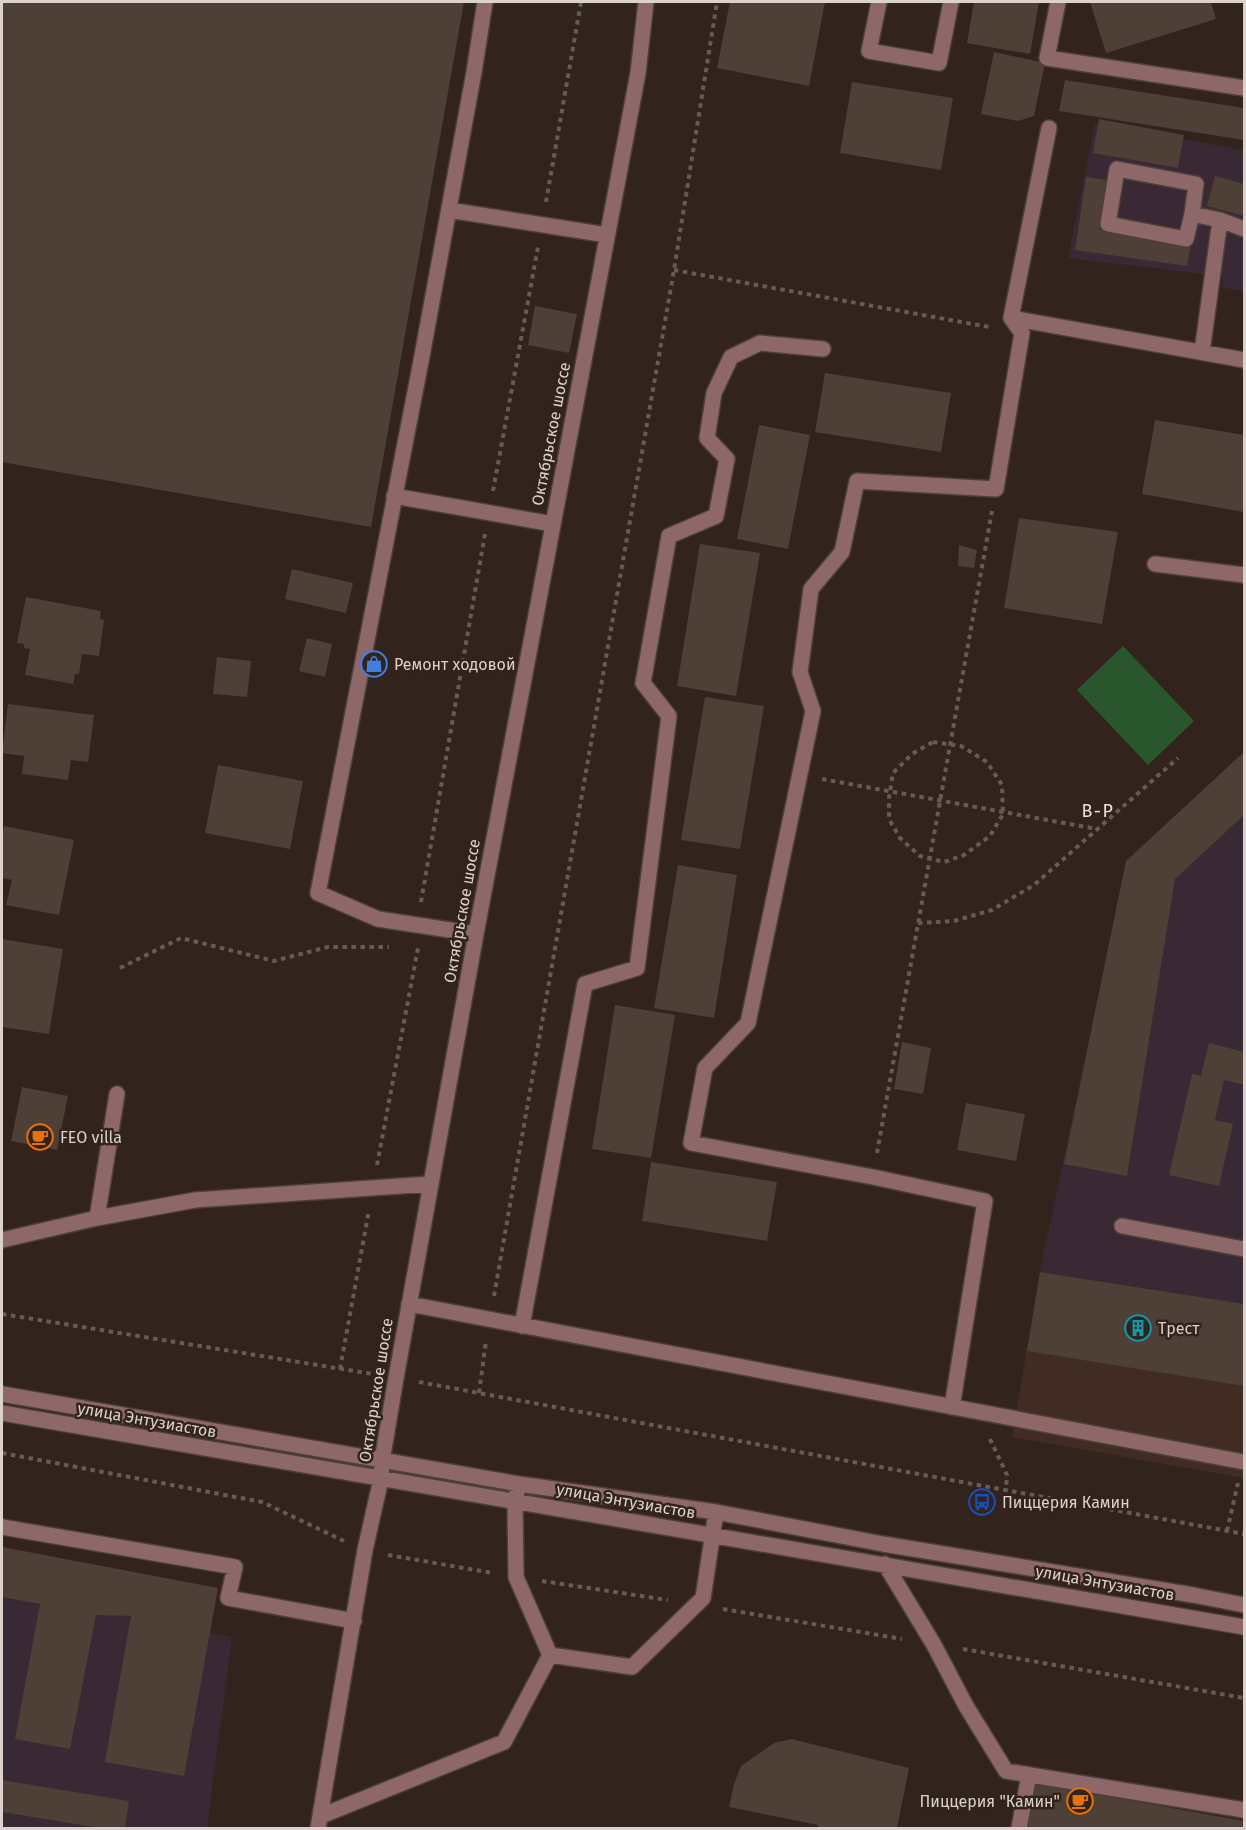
<svg xmlns="http://www.w3.org/2000/svg" width="1246" height="1830" viewBox="0 0 1246 1830" font-family="'Fira Sans',sans-serif">
	<rect width="100%" height="100%" fill="#32241d"/>
	<path fill="#402c22" d="M1040,1272L1244,1304V1478L1012,1437Z"/>
	<path fill="#392934" d="M1095,124L1244,150V291L1223,288L1222,277L1212,275L1068,258Z
		M1244,752V1304L1040,1272L1126,861Z
		M2,1593L232,1637L207,1828H2Z"/>
	<path fill="#2a562e" d="M1123,646L1194,721L1148,765L1077,690Z"/>
	<path fill="#4e3f37" d="M2,2H464L371,527L2,462Z
		M730,2H825L809,86L717,68Z
		M974,2H1039L1030,54L967,43Z
		M1090,2H1211L1216,19L1106,53Z
		M994,52L1045,63L1034,116L1018,121L981,114Z
		M1065,80L1244,108V140L1059,111Z
		M852,82L953,98L941,170L840,153Z
		M1099,119L1184,135L1178,168L1093,153Z
		M1215,176L1244,184V216L1207,206Z
		M1086,177L1106,180L1099,230L1191,244L1187,266L1075,250Z
		M535,306L577,314L569,353L528,345Z
		M825,373L951,393L941,452L815,432Z
		M1155,420L1244,435V512L1142,494Z
		M759,425L810,435L788,549L737,539Z
		M1019,518L1118,532L1102,624L1004,608Z
		M700,544L760,553L736,696L677,686Z
		M959,545L977,550L974,568L958,566Z
		M292,569L353,583L346,613L285,599Z
		M26,597L101,611L100,619L104,620L99,656L82,654L79,674H75L73,684L25,675L30,649L24,648V644L17,643Z
		M307,638L332,644L325,677L299,671Z
		M217,657L251,661L247,697L213,694Z
		M705,697L764,706L740,849L681,840Z
		M8,704L94,715L88,762L71,760L68,780L22,774L24,756L2,753Z
		M1244,752V815L1175,879L1127,1176L1064,1164L1126,861Z
		M218,765L303,781L290,849L205,833Z
		M4,826L74,840L59,915L6,905L12,880L2,878V836Z
		M678,865L737,875L714,1018L654,1008Z
		M2,939L63,949L49,1034L2,1027Z
		M615,1005L675,1015L651,1158L592,1149Z
		M902,1042L931,1048L923,1094L894,1089Z
		M1209,1043L1244,1052V1085L1224,1080L1215,1120L1233,1124L1219,1186L1169,1175L1192,1074L1201,1076Z
		M22,1087L68,1096L57,1150L11,1141Z
		M966,1103L1025,1114L1016,1161L957,1150Z
		M651,1162L777,1182L767,1241L642,1221Z
		M1040,1272L1244,1304V1386L1027,1351Z
		M2,1547L218,1588L184,1776L105,1762L131,1616L96,1615L70,1749L15,1739L40,1604L2,1597Z
		M791,1739L909,1768L897,1828H817L818,1825L729,1807L734,1784L741,1766L774,1743Z
		M2,1780L129,1801L125,1828H100L2,1812Z
		M1028,1782L1244,1821V1828H1019Z"/>
	<g fill="none" stroke-linecap="round" stroke-linejoin="round">
		<g stroke="#4d4039" stroke-width="18">
			<path id="minor" d="M879,2L869,51L939,63L951,2
				M1058,2L1047,58L1244,88
				M449,210L607,235
				M1192,214L1186,239L1108,224L1117,169L1196,184L1192,214L1220,220L1244,229
				M1011,318L1049,128
				M1202,352L1220,220
				M394,496L553,524
				M1155,564L1244,575
				M476,934L378,919L318,893L422,356L474,72L485,2
				M97,1218L117,1094
				M1122,1226L1244,1249
				M2,1240L97,1218L195,1200L430,1184
				M409,1304L1244,1462
				M522,1326L585,984L637,968L669,716L643,683L669,536L716,516L727,459L707,438L714,393L731,357L760,343L823,349
				M2,1394L519,1484L716,1512L883,1544L1193,1595L1244,1605
				M952,1407L985,1201L873,1177L691,1143L705,1068L748,1023L813,711L800,672L811,589L842,552L857,481L996,489L1022,333L1011,318L1244,360
				M2,1413L1244,1627
				M517,1493L515,1501L516,1577L550,1655
				M2,1527L235,1567L228,1598L354,1621
				M885,1564L934,1645L966,1706L1006,1771L1244,1810
				M321,1816L504,1742L550,1655L632,1667L703,1598L716,1512
				M318,1828L365,1550L381,1479L382,1461L396,1378L476,934L638,73L646,2
				M1019,1828L1029,1775"/>
		</g>
		<path stroke="#675b55" stroke-width="4" stroke-dasharray="4.5 4.5" stroke-linecap="butt" d="M546,202L581,2
			M674,270L989,327
			M493,491L538,247
			M933,742L961,746L987,762L1002,785L1003,814L990,836L964,855L944,862L920,856L900,838L889,819V798L893,773L912,754Z
			M822,779L1097,829
			M421,902L485,534
			M918,923L954,921L992,910L1034,885L1178,758
			M120,968L181,938L274,961L328,947H389
			M877,1153L992,511
			M377,1165L418,948
			M494,1296L674,270L717,2
			M2,1314L373,1374
			M340,1369L369,1210
			M419,1382L1244,1534
			M479,1393L486,1341
			M990,1439L1007,1475L1006,1491
			M2,1453L262,1502L344,1541
			M1227,1531L1238,1483
			M388,1555L493,1573
			M542,1581L668,1600
			M723,1609L902,1639
			M963,1649L1244,1698"/>
		<use href="#minor" stroke="#8e6869" stroke-width="15"/>
	</g>
	<defs>
		<g id="shop-ring" transform="scale(1.35)"><circle r="9.5" fill="#32241d" stroke="#3f7fe0" stroke-width="1.5"/><path d="M-5-2.5h2.3a2.7 3.5 0 0 1 5.4 0H5L5.5 6h-11ZM-1.5-2.5h3a1.5 2.3 0 0 0-3 0Z" fill="#3f7fe0"/></g>
		<g id="cafe-ring" transform="scale(1.35)"><circle r="9.5" fill="#32241d" stroke="#e8710a" stroke-width="1.5"/><path d="M-5.5-4.5H6V0H3Q3 3.5 0 3.5H-2.5Q-5.5 3.5-5.5 0ZM3-3.2v2h1.7v-2ZM-6 4.5H4V6H-6Z" fill="#e8710a"/></g>
		<g id="building-ring" transform="scale(1.35)"><circle r="9.5" fill="#32241d" stroke="#0f9aa8" stroke-width="1.5"/><path d="M-4-6H4V6H1V3H-1V6H-4ZM-2.5-4.3h1.7v1.8h-1.7ZM.8-4.3h1.7v1.8H.8ZM-2.5-1h1.7V.8h-1.7ZM.8-1h1.7V.8H.8Z" fill="#0f9aa8"/></g>
		<g id="bus-ring" transform="scale(1.35)"><circle r="9.5" fill="#32241d" stroke="#1a4fb4" stroke-width="1.5"/><path d="M-5-6H5V4H4V6H2V4H-2V6H-4V4H-5ZM-3.5-4V0h7V-4ZM-3.5 1.2v1.5H-2V1.2ZM2 1.2v1.5H3.5V1.2Z" fill="#1a4fb4"/></g>
	</defs>
	<g fill-rule="evenodd">
		<use href="#shop-ring" x="374" y="664"/>
		<use href="#cafe-ring" x="40" y="1137"/>
		<use href="#building-ring" x="1138" y="1328"/>
		<use href="#bus-ring" x="982" y="1502"/>
		<use href="#cafe-ring" x="1080" y="1801"/>
	</g>
	<g text-anchor="middle" dominant-baseline="central" stroke-width="5" stroke-linejoin="round" paint-order="stroke">
		<g font-size="16" fill="#dbd2cd" stroke="#32241d">
			<text transform="translate(551 434) rotate(-79)">Октябрьское шоссе</text>
			<text transform="translate(462 911) rotate(-80)">Октябрьское шоссе</text>
			<text transform="translate(376 1390) rotate(-81)">Октябрьское шоссе</text>
			<text transform="translate(147 1420) rotate(10)">улица Энтузиастов</text>
			<text transform="translate(626 1501) rotate(10)">улица Энтузиастов</text>
			<text transform="translate(1105 1583) rotate(10)">улица Энтузиастов</text>
		</g>
		<g font-size="16" fill="#dbd2cd" stroke="#32241d" text-anchor="start">
			<text x="394" y="664">Ремонт ходовой</text>
			<text x="60" y="1137">FEO villa</text>
			<text x="1158" y="1328">Трест</text>
			<text x="1002" y="1502">Пиццерия Камин</text>
			<text x="1060" y="1801" text-anchor="end">Пиццерия "Камин"</text>
		</g>
		<g font-size="18" letter-spacing="1.5" fill="#f0ddd4" stroke="#32241d">
			<text x="1098" y="811">В-Р</text>
		</g>
	</g>
	<rect width="1246" height="1830" fill="none" stroke="#dbd2cd" stroke-width="6"/>
</svg>
